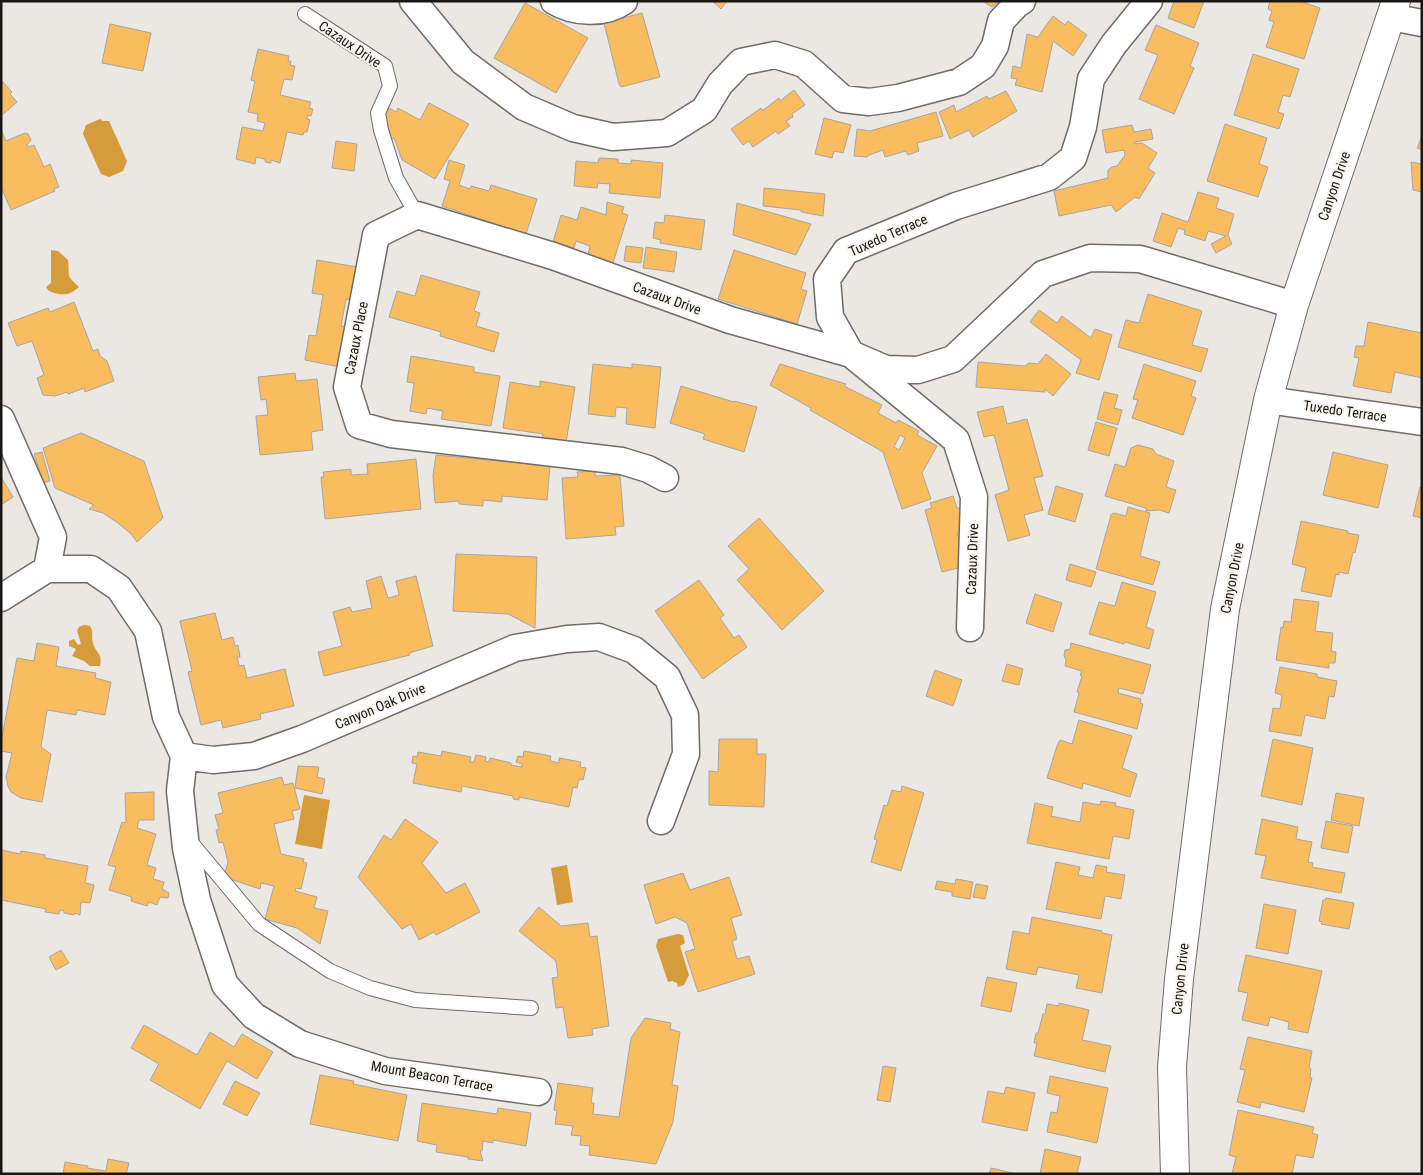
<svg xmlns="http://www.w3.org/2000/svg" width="1423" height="1175" viewBox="0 0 1423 1175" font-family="'Roboto Condensed',sans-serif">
	<rect width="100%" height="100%" fill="#ebe7e2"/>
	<path fill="#d69b3b" d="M100,119L103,121H109L127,161L123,171L109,177L101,174L83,134L86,125Z
		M51,250L58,251L68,260C70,278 65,274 79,287C69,296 62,296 49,291L46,287L51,283Z
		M85,625L90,626C94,632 91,636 93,643C95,653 103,652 100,666H90L84,661L72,656L76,649L69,646V641L74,639L78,645L81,644L77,630L80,626Z
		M304,795L330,800L322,849L295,844Z
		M567,865L573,902L557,905L551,868Z
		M678,934L683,935L685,943L680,946L689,975L684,985L678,987L677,983L672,981L668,982L656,946L658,939Z"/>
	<path fill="#f9bc5f" stroke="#a9a5a0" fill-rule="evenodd" d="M712,1H727L721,9Z
		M982,1H1000L992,7Z
		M1174,1H1204L1194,28L1168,18Z
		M1270,1H1299L1320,8L1304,59L1266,47L1274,22L1269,20L1272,11L1268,9Z
		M525,3L588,38L556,93L494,58Z
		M642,13L660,77L621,87L619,84L604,23Z
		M1053,16L1065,25L1068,21L1087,35L1073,56L1053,41L1042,92L1015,85L1017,79L1011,78L1013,66L1021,68L1027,34L1038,37Z
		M110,24L151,33L143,71L102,63Z
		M1156,25L1199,43L1190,66L1194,68L1174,114L1139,99L1158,55L1145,50Z
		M258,49L289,56L288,61H291L290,65L295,66L292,80L284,79L280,95L311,102L309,108L313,109L311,116L308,115L307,119L310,120L307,132H304L303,135L287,132L280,163L271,160V163L265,162V159L256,157L255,164L236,159L242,127L263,131L265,123L257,121L258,114L248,112L255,81L251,80Z
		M1253,54L1299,69L1290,97L1283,95L1278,112L1284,114L1279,129L1234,115Z
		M2,81L12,92L10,94L17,102L1,116Z
		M794,90L805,105L792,114L793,117L786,121L790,126L778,134L776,131L753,147L749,141L743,145L731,129L761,108L762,111L779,98L780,101Z
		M1006,91L1017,111L973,137L969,130L950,139L939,112L954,105L956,112L987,96L989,99Z
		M429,103L469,124L435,179L402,160L394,138L390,140L385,128L389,126L382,120L389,108L396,112L398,108L420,120Z
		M936,112L943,136L917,143L919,151L908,155L906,151L885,157L883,150L869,155L867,157L854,156L857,129L870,131Z
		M824,118L851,125L843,153L834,151L832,158L815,154Z
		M1225,124L1267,138L1259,164L1268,167L1258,197L1207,181Z
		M1132,125L1134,132L1151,129L1153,139L1135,142V144L1142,143L1157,153L1148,168L1155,173L1139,199L1135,197L1116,212L1111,205L1059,216L1054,191L1108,178V170L1112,167L1117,166L1125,155L1124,150L1106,153L1102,130Z
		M1,130L6,141L25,133L28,134L31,140L27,145L28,147L34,145L44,167L50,164L59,187L54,189L55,191L11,210L1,187Z
		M1422,136V150L1417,148Z
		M336,141L357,144L354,171L332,168Z
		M599,158L618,159V163L631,164V160L663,163L660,198L609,193L610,184L598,183L597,188L574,186L576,161L598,163Z
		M449,160L465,165L459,185L470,189L471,186L489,191L491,185L537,199L526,234L442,206L450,181L444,179Z
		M1411,162L1422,164V192L1413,190Z
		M764,188L825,194L823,216L801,212V210L763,206Z
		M1198,192L1219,198L1216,208L1234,214L1228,235L1232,244L1216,253L1211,244L1226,236L1208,231L1205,241L1184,234L1185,230L1178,228L1171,247L1153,241L1162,213L1188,222Z
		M607,202L624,207L622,213L628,215L613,263L588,255L590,246L576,241L574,248L553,242L561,215L577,220L581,207L606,215Z
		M737,203L811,224L796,255L733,235Z
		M665,215L705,220L701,250L660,243L661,240L653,238L655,222L664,223Z
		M626,246L643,248L641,263L624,261Z
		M646,247L677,252L674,272L643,268Z
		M734,250L806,273L801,289L807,291L797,324L718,299Z
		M317,260L357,267L351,300L346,299L341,326L347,327L340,367L305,360L309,335L316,336L323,295L312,293Z
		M421,275L480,292L474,311L480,313L476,326L499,333L494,352L440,336L441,332L389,317L397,291L415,296Z
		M1148,294L1202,311L1192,345L1208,349L1201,372L1118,347L1126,320L1139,323Z
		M74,302L93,351L98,349L100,356L107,361L114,381L85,392L84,388L68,394L67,392L55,396L43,395L37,378L44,375L32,341L17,346L8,323L48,308L50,312Z
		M1039,310L1057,323L1062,316L1091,338L1095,329L1112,335L1099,380L1076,373L1081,360L1030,322Z
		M1368,322L1422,333V378L1395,372L1391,393L1353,386L1359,358L1354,357L1356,346H1364Z
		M1046,354L1071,374L1053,396L1045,389V392L976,387L978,362L1025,366L1029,363L1038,364Z
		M411,356L474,367V372L500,376L491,426L441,419L443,411L427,408L426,414L410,411L414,383L407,382Z
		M593,364L632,368V364L661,367L655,428L626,424L627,408L616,407L615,417L588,414Z
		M780,364L846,384L844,386L882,405L878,413L896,423L898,420L919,431L917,435L937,446L922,473L931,499L902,509L883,452L810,410L811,408L770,385ZM900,435L905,438L899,450L894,447Z
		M1144,364L1196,381L1191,396L1196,398L1183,435L1132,418L1138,400L1133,399Z
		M295,373L296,381L317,379L323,430L311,432L313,450L260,455L256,416L268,415L266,399L261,400L258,377Z
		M540,381L575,387L566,443L542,439L543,434L503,428L510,382L540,387Z
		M681,386L734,402V401L757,407L744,452L703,439L705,434L670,423Z
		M1104,392L1118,395L1114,408L1122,410L1118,425L1097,419Z
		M1003,406L1007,424L1027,419L1043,476L1034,478L1043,510L1024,515L1030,535L1008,541L995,495L1009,490L994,435L984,437L977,412Z
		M1096,422L1117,428L1109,456L1088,450Z
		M81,433L144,461L163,518L137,542L131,534L118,523L103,513L89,509L94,505L55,488L43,448Z
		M1138,445L1153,449L1156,454L1174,461L1166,487L1176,490L1169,513L1159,510L1146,511V508L1105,496L1115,464L1125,467L1131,448Z
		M42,452L50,481L43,483L34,454Z
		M1333,452L1388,465L1378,508L1323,495Z
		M436,455L550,466L547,500L502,496V502L483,500V506L459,504V501L435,503L433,476Z
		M416,459L421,509L325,519L321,477H324L323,472L351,469V475L368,474L367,464Z
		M595,471V476L620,475L624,526L615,527L616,535L566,539L562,478L578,477L577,472Z
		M1,477L13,497L1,505Z
		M1056,486L1083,494L1075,522L1048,514Z
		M1420,487H1422V518L1413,516Z
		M953,496L957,508L961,509L962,518L960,520L962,531L957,533L966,566L942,572L925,510L932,508L930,503Z
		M1128,507L1150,513L1140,556L1160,562L1153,585L1096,569L1111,515L1114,513L1126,516Z
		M759,518L824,591L782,630L737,580L749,569L728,546Z
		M1301,521L1348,531L1347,533L1359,535L1355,553L1353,552L1348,574L1339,572V575L1336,574L1331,597L1301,591L1306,568L1292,564Z
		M456,554L537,557L535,628L508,614L453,611Z
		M1070,564L1096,572L1091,587L1066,580Z
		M381,576L388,598L399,595L396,581L416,576L433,646L409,653L410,655L324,676L318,652L342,646L333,612L350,607L352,612L372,608L366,581Z
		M699,580L724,615L720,618L734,638L739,635L747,647L703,679L655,611Z
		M1122,582L1156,592L1146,627L1154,630L1149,649L1125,642L1124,644L1089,634L1099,602L1115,606Z
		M1035,594L1062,603L1053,632L1026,623Z
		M1294,599L1319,602L1315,631L1333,633L1331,651L1336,652L1335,663H1329V668L1276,660L1281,627L1283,628L1284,621L1291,622Z
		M215,613L222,640L233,637L235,646L238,645L240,657H237L239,666L244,665L247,678L285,669L294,706L260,714L261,719L223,728L221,720L201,725L188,672L192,671L180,621Z
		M37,643L59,647L56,666L96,673L95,678L111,682L105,715L77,710L76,715L47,710L41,747L51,754L42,802L21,798L11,792L8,786L6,777L12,753L1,751V742L17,658L34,661Z
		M1071,643L1151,665L1143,694L1119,688L1118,693L1141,699L1140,703L1143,704L1137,729L1074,712L1079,693L1077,692L1082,676L1080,675L1082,671L1065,666L1066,660L1064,656L1065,650L1070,649Z
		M1007,664L1023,669L1019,685L1002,681Z
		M1280,667L1317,674V677L1337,681L1334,697L1329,696L1325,719L1305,715L1301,736L1269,731L1273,708L1280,709L1282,695L1275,693Z
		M935,670L962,680L953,706L926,696Z
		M1079,720L1132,736L1122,768L1137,774L1130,797L1083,783L1082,789L1047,778L1057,746L1060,740L1072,744Z
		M719,739H757V754H766L764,807L709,805V771L718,772Z
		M1273,739L1313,748L1302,805L1261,796Z
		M442,751L471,757L470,762H474L476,755L486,757L485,761L489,762L490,758L511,763V765L522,767V764L516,762L518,756L523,757L524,751L551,756L550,761L559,763V758L581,762L580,767L586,768L583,780L579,779L577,788L573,787L569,807L519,797V800L513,799V796L462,786L461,792L413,783L417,764L412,763L413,756L417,757L418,752L441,756Z
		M298,766L319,767L317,777L325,779L322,794L295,788Z
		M282,777L284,785L293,783L300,809L292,811L294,819L274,824L281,854L304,859L303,862L307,863L301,889L296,888L295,891L317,897L314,908L328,911L320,944L297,928L265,919L274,886L261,883L260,889L224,877L228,862L223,842L219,843L216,830L219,829L215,815L223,813L218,793Z
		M902,786L924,793L901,871L871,862L877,840L874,839L884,805L887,806L892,790L901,792Z
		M154,792V820H139L137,828L156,834L147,865L156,868L153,879L164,882L162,889L169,893L168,898L160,897L157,905L149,902L147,906L131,901L132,897L109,890L116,867L108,865L122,822L125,823L126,821L125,793Z
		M1336,793L1364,798L1359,826L1331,820Z
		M1101,801L1116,803L1115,806L1134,810L1129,839L1113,836L1109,859L1027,843L1035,803L1053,807L1051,816L1080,822L1083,802L1100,805Z
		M405,819L438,842L422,863L446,893L465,883L480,912L436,935L434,932L419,940L411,924L402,929L358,877L384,835L391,840Z
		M1262,819L1298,827L1296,839L1312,842L1308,862L1313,863L1312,867L1345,873L1341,893L1261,878L1266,856L1255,854Z
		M1326,821L1353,826L1348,853L1321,848Z
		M1,850L20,854L21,851L45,855V858L88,866L85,883L94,885L90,903L81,902L80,915L74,913V915L64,913V911L60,910L59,914L45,912L46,909L1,900Z
		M1056,862L1080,867L1078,875L1093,878L1096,865L1107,867L1106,872L1125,875L1121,899L1105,896L1101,919L1046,909Z
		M683,873L690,890L729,877L742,915L731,918L737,939L732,941L737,959L749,956L755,974L698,992L685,952L695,949L687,923L675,917L656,924L644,885Z
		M956,879L973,882L970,899L952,896V892L935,889L937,881L955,884Z
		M976,884L988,886L985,899L973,897Z
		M1326,898L1354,903L1349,929L1321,924L1322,922L1319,921L1323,900H1325Z
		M1264,904L1296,910L1288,954L1256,948Z
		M539,907L561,926L588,923L590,937L597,936L609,1026L592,1029L593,1035L568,1038L563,1007L556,1008L552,978L558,977L556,961L519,931Z
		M1032,917L1102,931V933L1112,935L1102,993L1076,988L1079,975L1038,967L1036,975L1006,969L1013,931L1029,934Z
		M61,950L69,963L56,970L49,957Z
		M1246,955L1322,971L1308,1033L1288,1029L1289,1022L1270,1017L1268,1026L1242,1020L1248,993L1238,991Z
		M987,977L1017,983L1011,1012L981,1006Z
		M1059,1003L1089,1010L1082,1040L1111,1046L1105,1072L1034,1056L1037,1043H1034L1036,1033H1038L1043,1014H1045L1047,1004L1059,1006Z
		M645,1018L671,1023L670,1029L680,1032L672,1085L678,1086L673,1122L656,1164L589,1155L590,1146L580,1145L581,1136L571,1135L573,1126L555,1124L557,1111L554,1110L558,1083L593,1088L591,1103H594L593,1114L619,1117L631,1038Z
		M144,1025L197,1055L210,1032L234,1047L242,1034L273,1052L257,1079L227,1061L200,1109L150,1080L159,1064L131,1048Z
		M1248,1037L1312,1051L1309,1067L1311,1069L1310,1078H1312L1304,1112L1261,1102L1260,1108L1237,1102L1245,1070L1240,1069Z
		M883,1066L896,1068L890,1102L877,1100Z
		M320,1075L354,1081L353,1084L407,1095L398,1141L310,1124Z
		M1050,1076L1108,1088L1097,1143L1047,1132L1051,1112L1057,1113L1060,1096L1047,1093Z
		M235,1081L260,1093L247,1116L223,1104Z
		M1006,1087L1035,1093L1027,1131L982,1122L988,1091L1004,1094Z
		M422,1103L497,1114L498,1108L531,1113L526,1146L493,1140V1143L483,1141L482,1151H480L483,1161L468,1159V1157L436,1152L437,1145L417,1141Z
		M1238,1110L1314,1127L1312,1133L1318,1135L1313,1158L1296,1155L1292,1174H1232L1236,1157L1229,1155Z
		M1045,1149L1081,1157L1077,1174H1040Z
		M108,1159L129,1163L126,1174H63L65,1162L88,1166L87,1168L106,1171Z
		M991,1168L1017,1174H989Z"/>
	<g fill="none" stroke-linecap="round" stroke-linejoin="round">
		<g stroke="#706c67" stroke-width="16">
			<path id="service" d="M305,14L385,66L390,86L378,113L381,130L396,178L417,215
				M189,840L259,924L330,971L370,988L415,1000L531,1008"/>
		</g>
		<g stroke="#706c67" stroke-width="29">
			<path id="minor" d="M413,1L463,62L524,107L573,128L613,137L667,133L704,110L720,84L741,62L775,55L804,64L843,99L869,102L898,98L959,82L983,66L995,46L1001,21L1017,4L1022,1
				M554,1C574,13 604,15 624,1
				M1149,1L1114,44L1091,79L1083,127L1073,158L1049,177L956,206L846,251L827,279L830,317L851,354L886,369L918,370L953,359L1043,274L1090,258L1140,259L1294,305
				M1391,17L1422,23
				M1268,400L1422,422
				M1,419L53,537L47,569L1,598
				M665,478L648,469L622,461L391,434L359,425L347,387L376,235L417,215L553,256L730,320L851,354L956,440L974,497L970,628
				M47,569H91L119,588L148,631L166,717L184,756L213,760L254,756L302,739L515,648L567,639L599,637L634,650L667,677L685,715L686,754L661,821
				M184,756L180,791L186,848L197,900L225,985L254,1016L300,1044L385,1071L538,1092"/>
		</g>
		<g stroke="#706c67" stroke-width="30">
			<path id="tertiary" d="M1175,1174L1172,1067L1179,979L1225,609L1268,400L1294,305L1396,1"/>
		</g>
		<use href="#service" stroke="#fff" stroke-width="14"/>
		<use href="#minor" stroke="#fff" stroke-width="26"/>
		<use href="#tertiary" stroke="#fff" stroke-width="28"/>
	</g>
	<g text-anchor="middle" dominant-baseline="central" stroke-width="4" stroke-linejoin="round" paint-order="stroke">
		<g font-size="14" fill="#191716" stroke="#f9f5ef">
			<text transform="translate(350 44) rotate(34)">Cazaux Drive</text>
			<text transform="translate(1334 186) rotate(-71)">Canyon Drive</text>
			<text transform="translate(888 235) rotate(-24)">Tuxedo Terrace</text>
			<text transform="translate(667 298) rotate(20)">Cazaux Drive</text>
			<text transform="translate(356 338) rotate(-79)">Cazaux Place</text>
			<text transform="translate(1345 411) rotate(8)">Tuxedo Terrace</text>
			<text transform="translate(972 559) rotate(-88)">Cazaux Drive</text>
			<text transform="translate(1232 578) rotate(-79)">Canyon Drive</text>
			<text transform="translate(380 706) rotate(-23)">Canyon Oak Drive</text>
			<text transform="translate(1180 979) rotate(-84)">Canyon Drive</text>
			<text transform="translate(432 1076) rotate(10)">Mount Beacon Terrace</text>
		</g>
	</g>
	<rect width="1423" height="1175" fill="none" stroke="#191716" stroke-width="5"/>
</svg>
